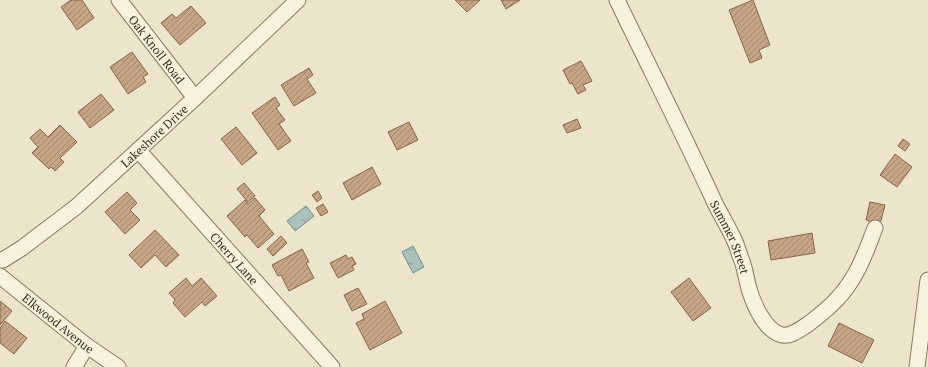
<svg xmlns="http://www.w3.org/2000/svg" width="928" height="367" viewBox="0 0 928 367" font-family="'PT Serif',serif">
	<defs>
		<pattern id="water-ripples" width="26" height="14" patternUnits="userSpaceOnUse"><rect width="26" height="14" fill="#abc1bc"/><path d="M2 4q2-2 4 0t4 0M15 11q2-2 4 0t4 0" fill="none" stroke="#8c9d98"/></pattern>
		<pattern id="building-hatch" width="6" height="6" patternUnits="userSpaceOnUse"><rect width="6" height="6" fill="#c7a584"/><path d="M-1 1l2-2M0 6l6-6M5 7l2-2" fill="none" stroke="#a3876c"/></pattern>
	</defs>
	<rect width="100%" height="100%" fill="#ece5cb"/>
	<path fill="url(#water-ripples)" stroke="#728f8a" d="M306,206L314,216L295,231L287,221Z
		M413,246L424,267L413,273L402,252Z"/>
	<path fill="url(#building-hatch)" stroke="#866547" d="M71,0H82L94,18L77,30L61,7Z
		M455,0H480L467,12Z
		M501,0H520L506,9Z
		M753,0L770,45L759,50L762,58L750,63L729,10Z
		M191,6L206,23L180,45L161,23L172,14L176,18Z
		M132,52L148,74L143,77L146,82L128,94L110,67Z
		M581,61L592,81L583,85L586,90L578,94L572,83L570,84L563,70Z
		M309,68L313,75L307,79L316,93L294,106L281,85Z
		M101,94L114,110L90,128L78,112Z
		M275,97L280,105L276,108L285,120L279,124L291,141L278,150L252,113Z
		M577,119L581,128L567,133L563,125Z
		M409,122L418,140L397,150L388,132Z
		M60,125L77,142L60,158L64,162L55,171L51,167L49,169L32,153L38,147L30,138L40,129L48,137Z
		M236,127L257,153L242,165L221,139Z
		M903,139L910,144L905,151L898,146Z
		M895,154L912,167L897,187L880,175Z
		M372,167L381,184L352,200L343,183Z
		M244,183L255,196L248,202L237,189Z
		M318,191L322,198L317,202L312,195Z
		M127,192L137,203L130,210L140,220L125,234L105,212Z
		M255,198L265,210L259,216L274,234L258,248L247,235L245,237L227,216L245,200L248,204Z
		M870,202L885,205L880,224L866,220Z
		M323,204L328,212L321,216L316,208Z
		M155,230L179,255L166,267L155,255L141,268L129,255Z
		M812,233L815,253L771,260L768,241Z
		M281,236L287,243L273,256L267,249Z
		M302,249L309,262L306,263L314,278L289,291L281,275L278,276L272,265Z
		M346,255L348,259L352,257L356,264L352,266L354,270L338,278L330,263Z
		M186,278L192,286L201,278L217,296L205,306L202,302L185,317L173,303L175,300L169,293Z
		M689,278L711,308L693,321L671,292Z
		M358,288L367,304L352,311L344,295Z
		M0,301L12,311L0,325Z
		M385,301L402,333L370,350L356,323L364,319L362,314Z
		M5,321L27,338L14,354L0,343V328Z
		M839,323L874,340L862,363L828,346Z"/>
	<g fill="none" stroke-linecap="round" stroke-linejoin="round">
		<g stroke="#887860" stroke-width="17">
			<g id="minor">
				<path id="s1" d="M119,0L195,98"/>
				<path id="s2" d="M617,0C649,67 683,133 714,201C721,216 730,229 736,244C738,250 740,256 742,261C745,269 746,277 748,285C752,301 764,331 782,335C791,337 800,329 807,325C824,312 840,299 851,281C862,265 868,246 875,228"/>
				<path id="s3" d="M138,150L332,367"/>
				<path id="s4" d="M0,260H3L22,248L76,207L195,98L298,0"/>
				<path id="s5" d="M0,276L87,346L118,367"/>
				<path d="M74,367L87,346"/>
				<path d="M917,367L928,280"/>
			</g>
		</g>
		<use href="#minor" stroke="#f7f1de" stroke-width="15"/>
	</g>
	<g text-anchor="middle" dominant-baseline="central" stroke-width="4" stroke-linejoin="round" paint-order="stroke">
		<g font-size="12" fill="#3a2f22" stroke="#f4eeda">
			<text stroke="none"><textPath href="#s1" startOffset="62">Oak Knoll Road</textPath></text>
			<text stroke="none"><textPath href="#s4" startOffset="199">Lakeshore Drive</textPath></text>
			<text stroke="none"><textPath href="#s2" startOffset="263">Summer Street</textPath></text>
			<text stroke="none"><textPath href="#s3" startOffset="145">Cherry Lane</textPath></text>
			<text stroke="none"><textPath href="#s5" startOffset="75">Elkwood Avenue</textPath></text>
		</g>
	</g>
</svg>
